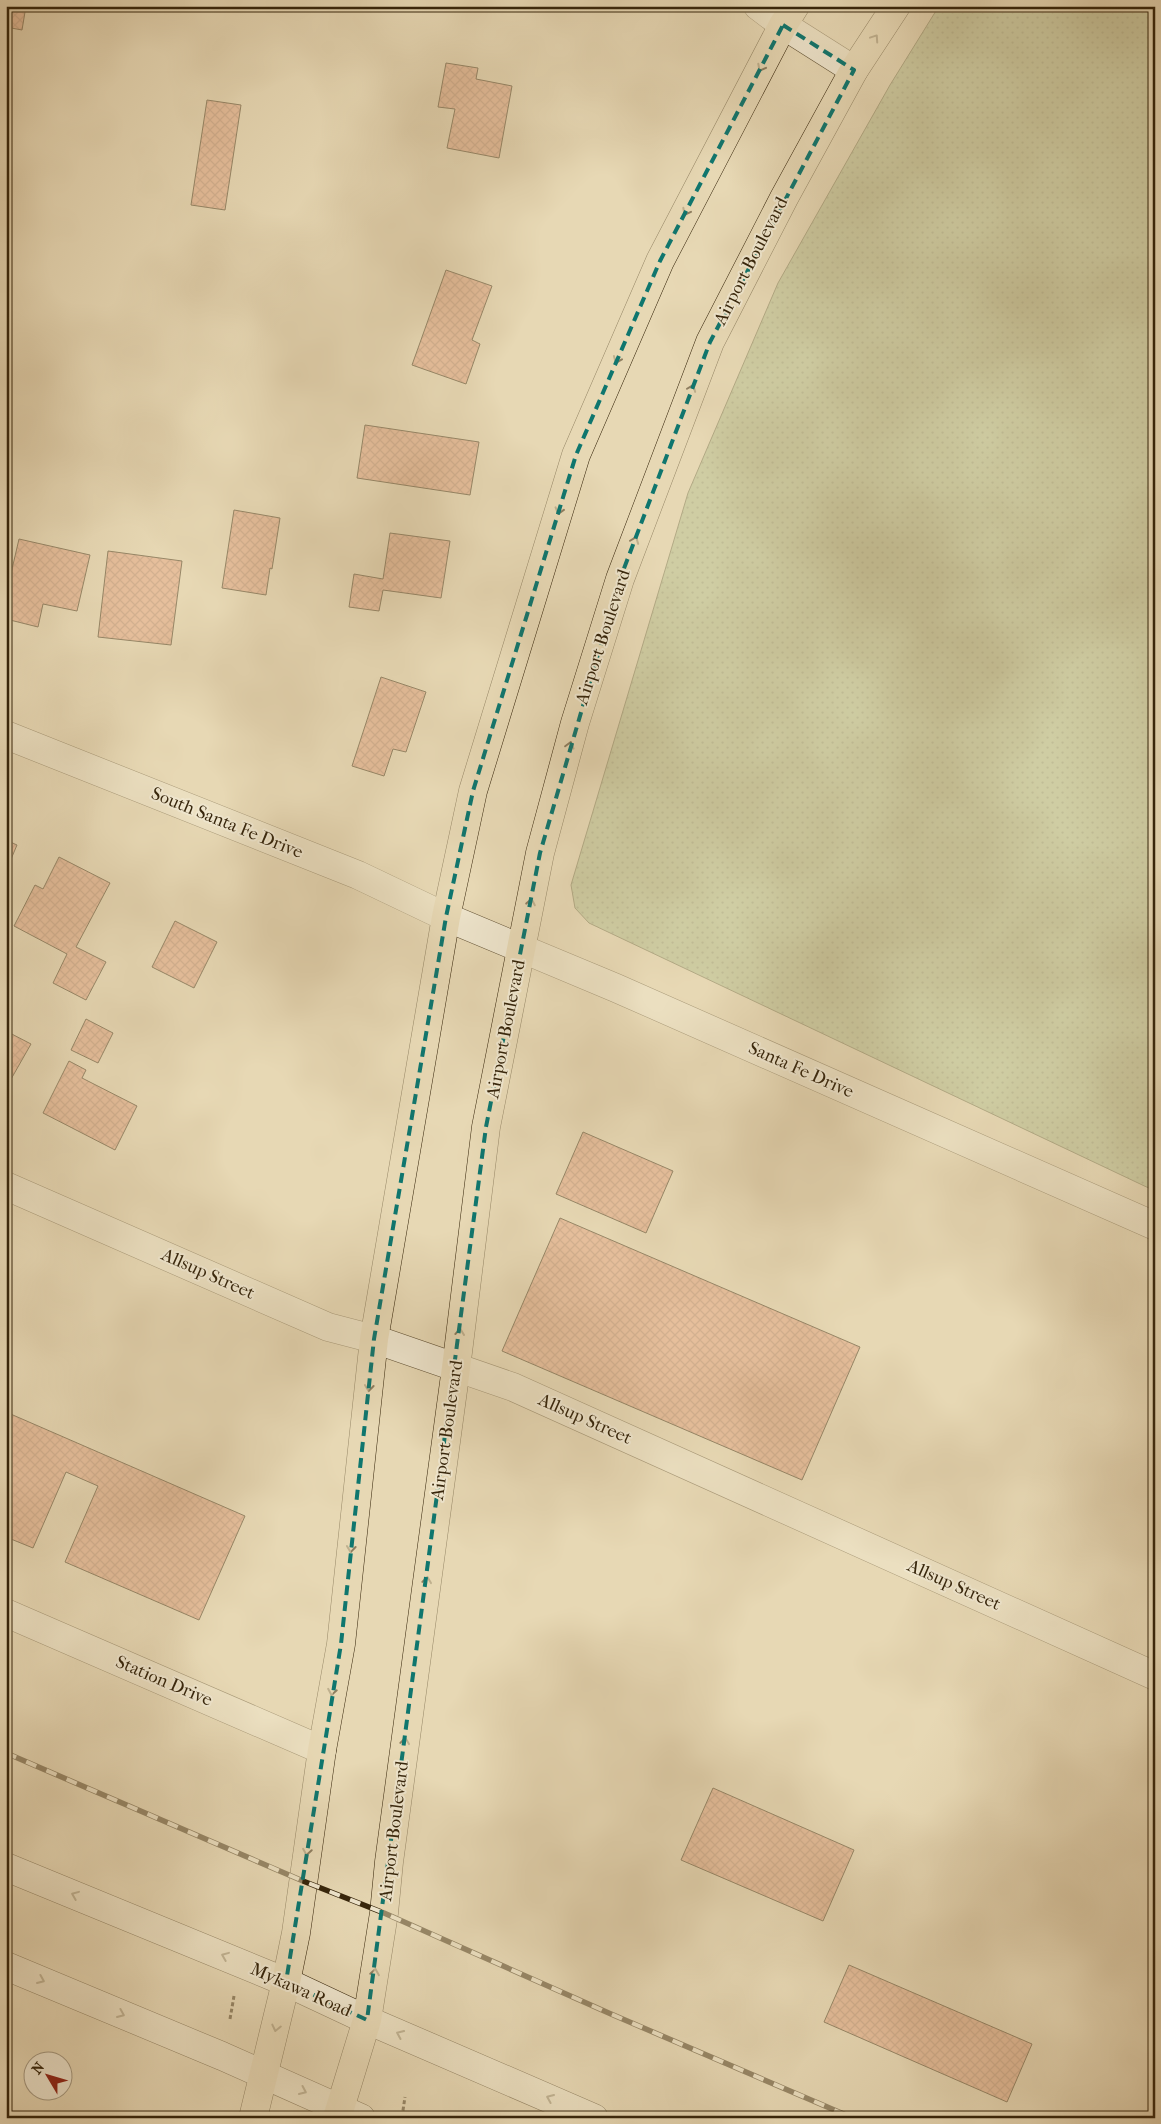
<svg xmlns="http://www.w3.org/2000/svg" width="1161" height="2124" viewBox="0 0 1161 2124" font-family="'IM FELL French Canon',serif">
	<defs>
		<pattern id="grass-dots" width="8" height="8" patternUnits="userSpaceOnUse" patternTransform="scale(1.25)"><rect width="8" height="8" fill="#b2bf8f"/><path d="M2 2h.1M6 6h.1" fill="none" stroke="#929b73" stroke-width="1.8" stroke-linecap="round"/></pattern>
		<pattern id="building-cross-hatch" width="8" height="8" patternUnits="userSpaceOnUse" patternTransform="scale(1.25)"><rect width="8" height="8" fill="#e59f7e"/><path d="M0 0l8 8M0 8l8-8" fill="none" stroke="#ba8165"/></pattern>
	</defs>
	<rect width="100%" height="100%" fill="#e7d8b4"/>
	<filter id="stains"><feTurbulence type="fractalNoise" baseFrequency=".004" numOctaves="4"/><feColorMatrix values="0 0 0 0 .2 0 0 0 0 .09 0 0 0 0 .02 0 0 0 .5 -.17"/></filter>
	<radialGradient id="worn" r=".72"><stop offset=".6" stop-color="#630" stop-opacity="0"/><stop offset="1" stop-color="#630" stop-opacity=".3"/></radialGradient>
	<path fill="url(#grass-dots)" stroke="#74724d" d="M939,6H1155V1191L589,923L575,908L571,885L688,493L778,283L890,85Z"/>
	<path fill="url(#building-cross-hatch)" stroke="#36250b" d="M6,6H26L22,30L6,27Z
		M446,63L478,68L476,79L512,86L499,158L447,148L455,109L438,107Z
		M207,100L241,105L225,210L191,205Z
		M446,270L492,286L472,340L480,344L466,384L412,365Z
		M365,425L479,442L470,495L357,478Z
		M234,510L280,518L272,569L270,568L266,595L222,588Z
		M390,533L450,541L441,598L383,590L379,611L349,607L354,574L383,579Z
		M19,539L90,555L77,611L43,604L38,627L6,619V595Z
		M108,551L182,561L171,645L98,637Z
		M381,677L426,692L406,752L393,749L384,776L352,766Z
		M6,840L17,845L6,871Z
		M59,857L110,883L76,947L106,962L86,1000L53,983L67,954L14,926L35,885L43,889Z
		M175,921L217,942L194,988L152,967Z
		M86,1019L113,1033L98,1063L71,1050Z
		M6,1031L31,1044L6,1088Z
		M69,1061L86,1070L82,1078L137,1106L115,1150L43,1113Z
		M583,1132L673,1171L646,1233L556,1194Z
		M560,1218L860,1347L802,1480L502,1351Z
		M6,1412L245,1516L199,1620L65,1562L98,1486L66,1472L33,1548L6,1537Z
		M713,1788L854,1850L823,1921L681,1860Z
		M849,1965L1032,2044L1007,2102L824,2022Z"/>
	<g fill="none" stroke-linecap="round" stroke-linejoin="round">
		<g stroke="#625235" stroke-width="29">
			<path id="minor" d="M758,6L783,25L854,70
				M6,735L358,875L446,917L616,988L1155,1226
				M6,1186L328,1327L374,1339L513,1387L1155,1676
				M6,1613L322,1750"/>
		</g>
		<g stroke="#36250b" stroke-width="29">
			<path id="secondary" d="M6,1867L286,1982L367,2020L594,2118
				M6,1966L222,2056L361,2118"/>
		</g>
		<g stroke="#36250b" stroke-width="29">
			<path id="primary" d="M253,2118L286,1982L296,1933L322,1750L341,1644L374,1339L446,917L473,791L576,455L660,261L783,25L795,6
				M337,2118L367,2020L384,1913L389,1862L456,1368L486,1127L540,853L575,723L620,579L710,342L784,198L854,70L896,6"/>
		</g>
		<path stroke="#36250b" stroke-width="3" stroke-dasharray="4 2.5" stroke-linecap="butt" d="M230,2019L234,1996
			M402,2117L405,2097"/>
		<use href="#minor" stroke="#efe6ce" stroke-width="28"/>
		<use href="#secondary" stroke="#efe6ce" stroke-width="28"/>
		<use href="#primary" stroke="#e7d8b4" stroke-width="28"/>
		<g stroke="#36250b" stroke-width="5.5">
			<path id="rail" d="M6,1753L303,1881L384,1913L611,2014L853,2118"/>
		</g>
		<use href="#rail" stroke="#efe6ce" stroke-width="4" stroke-dasharray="11" stroke-linecap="butt"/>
	</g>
	<defs><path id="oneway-chevron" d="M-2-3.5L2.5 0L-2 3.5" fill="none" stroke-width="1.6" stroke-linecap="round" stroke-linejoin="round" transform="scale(1.25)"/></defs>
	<g stroke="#8e7e60">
		<use href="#oneway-chevron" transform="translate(875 38) rotate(-56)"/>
		<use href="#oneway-chevron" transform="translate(761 68) rotate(118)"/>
		<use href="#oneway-chevron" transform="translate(686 212) rotate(118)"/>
		<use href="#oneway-chevron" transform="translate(617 360) rotate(113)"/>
		<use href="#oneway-chevron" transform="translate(692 388) rotate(-69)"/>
		<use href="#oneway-chevron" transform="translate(559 511) rotate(107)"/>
		<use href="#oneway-chevron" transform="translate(635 540) rotate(-69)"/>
		<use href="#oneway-chevron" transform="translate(570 745) rotate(-75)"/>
		<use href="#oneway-chevron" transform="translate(531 902) rotate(-79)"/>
		<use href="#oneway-chevron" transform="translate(460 1332) rotate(-83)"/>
		<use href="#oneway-chevron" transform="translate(369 1388) rotate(96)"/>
		<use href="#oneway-chevron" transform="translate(351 1549) rotate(96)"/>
		<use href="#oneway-chevron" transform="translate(427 1580) rotate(-82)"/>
		<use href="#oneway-chevron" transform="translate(332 1692) rotate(100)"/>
		<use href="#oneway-chevron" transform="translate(405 1741) rotate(-82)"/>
		<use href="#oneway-chevron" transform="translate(307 1852) rotate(99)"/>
		<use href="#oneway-chevron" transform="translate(375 1972) rotate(-81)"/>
		<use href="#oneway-chevron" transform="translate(276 2028) rotate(103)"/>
	</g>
	<g stroke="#92866c">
		<use href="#oneway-chevron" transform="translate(75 1895) rotate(-158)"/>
		<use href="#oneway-chevron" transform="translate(225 1956) rotate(-158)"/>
		<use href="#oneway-chevron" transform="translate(41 1980) rotate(23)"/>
		<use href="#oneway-chevron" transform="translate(121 2014) rotate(23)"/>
		<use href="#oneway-chevron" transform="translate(400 2034) rotate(-156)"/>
		<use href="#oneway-chevron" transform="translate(303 2091) rotate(24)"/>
		<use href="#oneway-chevron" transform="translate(550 2098) rotate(-157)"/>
	</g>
	<path d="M0 0H1161V2124H0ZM783,25L854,70L710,342L620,579L540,853L486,1127L367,2020L286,1982L341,1644L374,1339L446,917L473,791L576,455L660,261Z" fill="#e7d8b4" fill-opacity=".55" fill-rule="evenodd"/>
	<path fill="none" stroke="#0f766e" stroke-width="4" stroke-dasharray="10 6" stroke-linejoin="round" d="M783,25L854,70L710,342L620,579L540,853L486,1127L367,2020L286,1982L341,1644L374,1339L446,917L473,791L576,455L660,261Z"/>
	<g text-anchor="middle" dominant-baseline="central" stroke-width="4" stroke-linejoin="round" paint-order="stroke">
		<g font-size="18" fill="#36250b" stroke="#efe6ce">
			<text transform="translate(751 261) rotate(-63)">Airport Boulevard</text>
			<text transform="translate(603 637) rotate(-72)">Airport Boulevard</text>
			<text transform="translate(227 823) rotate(22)">South Santa Fe Drive</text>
			<text transform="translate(506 1029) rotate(-79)">Airport Boulevard</text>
			<text transform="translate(801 1070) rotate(24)">Santa Fe Drive</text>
			<text transform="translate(208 1274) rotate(24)">Allsup Street</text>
			<text transform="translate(585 1419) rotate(24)">Allsup Street</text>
			<text transform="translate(447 1430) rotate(-82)">Airport Boulevard</text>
			<text transform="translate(954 1585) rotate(24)">Allsup Street</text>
			<text transform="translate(164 1681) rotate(23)">Station Drive</text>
			<text transform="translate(394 1831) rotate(-83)">Airport Boulevard</text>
			<text transform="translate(301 1990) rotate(24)">Mykawa Road</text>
		</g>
	</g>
	<rect width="1161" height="2124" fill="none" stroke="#e7d8b4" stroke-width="25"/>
	<rect x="8" y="8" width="1146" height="2109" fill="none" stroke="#36250b" stroke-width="2.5"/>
	<rect x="12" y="12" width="1136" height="2099" fill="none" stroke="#36250b"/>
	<g transform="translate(48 2076) rotate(308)"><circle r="24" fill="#efe6ce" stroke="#a59980"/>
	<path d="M0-4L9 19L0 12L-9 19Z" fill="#8f2418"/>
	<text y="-8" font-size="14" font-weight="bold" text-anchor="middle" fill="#36250b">N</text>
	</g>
	<rect width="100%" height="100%" filter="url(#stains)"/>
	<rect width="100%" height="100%" fill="url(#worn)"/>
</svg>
